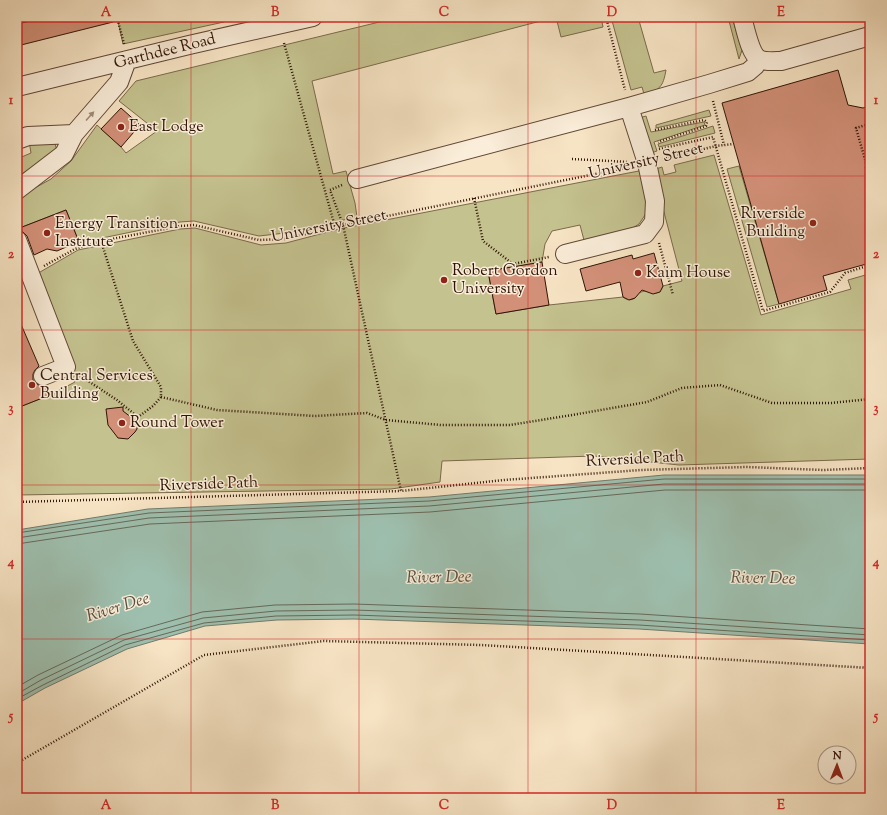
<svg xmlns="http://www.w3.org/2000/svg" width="887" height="815" viewBox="0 0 887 815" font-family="'Sorts Mill Goudy',serif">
	<rect width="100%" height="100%" fill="#f7e4c4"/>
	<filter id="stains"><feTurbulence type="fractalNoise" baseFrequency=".005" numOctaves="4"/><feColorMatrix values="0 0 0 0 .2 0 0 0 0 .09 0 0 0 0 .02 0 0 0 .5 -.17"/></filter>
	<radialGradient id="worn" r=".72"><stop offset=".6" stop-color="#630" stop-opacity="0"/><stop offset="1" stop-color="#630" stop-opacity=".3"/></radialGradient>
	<path fill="#c4c28f" stroke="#7a6a4a" d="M117,17H230L224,22L123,44Z
		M400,17H601L603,27L561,37L556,17L312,81L333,174L346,171L355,203L357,217L285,233L259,236L194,221L180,222L73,244L77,237L66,210L17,229V208L24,194L51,179L71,161L97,125L121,147L126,153L157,131L119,101L136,81Z
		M611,17H638L654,73L666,70C663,87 660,90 644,94L642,87L631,90Z
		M728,17H732L742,50L739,59Z
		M709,110L711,116L656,128V125Z
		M646,116L651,132L704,122L705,125L654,142L657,151L648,154L639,118Z
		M713,126L715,133L659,147L658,144Z
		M29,141L55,143L57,152L17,177V159L31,153Z
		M714,155L761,315L851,289L848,280L869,274L870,272V459L679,465L594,456L442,461L440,482L391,489L17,495V408L50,395L75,382L35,275L78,250L180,229L195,228L261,245L286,243L339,229L644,170L647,212L639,224L623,234L585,244L580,225L552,231L545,244L542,262L488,272L496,314L549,305L623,297C629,302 636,300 638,293L648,290C654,294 660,295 663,286L682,281L653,170L662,167L664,175L676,172L674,165Z
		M739,166L779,304L767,307L727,169Z"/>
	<path fill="#9ebfae" stroke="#727a6a" d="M664,475H870V644L639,629L354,619L277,620L205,626L127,649L45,688L17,704V530L148,509L429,497Z"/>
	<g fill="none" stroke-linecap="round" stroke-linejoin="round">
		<path stroke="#66695a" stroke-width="1" d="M17,533L149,513L429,501L664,479H870
			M17,538L149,518L429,506L664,484H870
			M17,544L150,524L430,512L665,490H870
			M17,687L38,675L122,635L202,612L275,605L354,604L640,614L870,629
			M17,694L41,680L124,640L203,618L276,611L354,610L640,620L870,635
			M17,699L43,685L125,645L204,623L276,616L354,615L639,625L870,640"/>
	</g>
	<path fill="#d29078" stroke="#2f1305" d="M48,17H112L113,22L17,46V24Z
		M838,70L848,105L863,108L870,106V166L865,167L870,183V263L823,276L827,290L779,304L722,103Z
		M121,108L140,125L121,147L101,129Z
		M66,210L77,237L73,244L57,251L47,249L34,255L27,236L23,232L17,229Z
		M654,253L663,286L660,292L653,294L642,290L635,298L629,300L623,297L620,282L586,291L580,269L632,255L633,259Z
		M542,262L549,305L496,314L488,271Z
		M17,315L39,366L35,370L33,374V380L37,384L41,386H47L50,395L17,408Z
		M123,407V411L136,421L137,429L135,432L128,439L118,438L108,425L106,409Z"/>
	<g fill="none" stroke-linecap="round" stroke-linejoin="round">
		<g stroke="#614735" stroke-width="20">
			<path id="minor" d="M742,17C745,27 750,54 759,59C764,62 775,61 781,61L870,36
				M17,87L189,45L313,17
				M17,140L28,136L74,134L119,82L127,60
				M357,179L629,107L709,84L748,72L755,66L759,59
				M17,190L64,154L74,134
				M17,240L66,367L43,376
				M565,254L645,234L654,222L655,201L647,163L629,107"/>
		</g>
		<path stroke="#2f1305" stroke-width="2.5" stroke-dasharray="1 2" stroke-linecap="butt" d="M117,17L124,44
			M606,17L625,90
			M284,43L335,227
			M713,101L724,145
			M870,129L869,124L856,128L870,177
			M655,130L704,120L707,122L706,126L658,142
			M659,149L713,137L763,311L830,292L845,273L870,265
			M572,159L628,162
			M663,159L716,146L733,144
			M342,185L330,190L343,225L401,491L504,480L641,470L747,467L823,470L870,468
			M474,198L483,241L513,264L549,257
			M659,243L673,295
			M44,266L75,249L101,241L180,226L194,225L259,240L285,239L343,225L630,167
			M79,375L117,400L138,417L153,406L161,397V387L133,341L101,241
			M161,397L217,410L315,416L367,413L386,420L441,425H510L572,415L647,402L682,388L720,385L772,403H831L870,399
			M17,502L401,491
			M17,763L204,655L324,641L481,645L870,668"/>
		<use href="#minor" stroke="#faedd9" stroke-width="18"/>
	</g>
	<defs><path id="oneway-solid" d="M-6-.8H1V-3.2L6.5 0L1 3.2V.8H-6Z"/></defs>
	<use fill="#9f8b7a" href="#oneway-solid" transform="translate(90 116) rotate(-48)"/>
	<path fill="none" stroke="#d62828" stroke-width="1" stroke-opacity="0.55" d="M191,17V798M359,17V798M528,17V798M696,17V798M17,176H870M17,330H870M17,485H870M17,639H870"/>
	<g fill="#8f2418" stroke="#faedd9" stroke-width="1.5">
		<circle cx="121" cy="127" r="4"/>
		<circle cx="813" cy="223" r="4"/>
		<circle cx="47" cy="233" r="4"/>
		<circle cx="638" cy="273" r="4"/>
		<circle cx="444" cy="280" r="4"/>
		<circle cx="32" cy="385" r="4"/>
		<circle cx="122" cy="423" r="4"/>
	</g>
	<g text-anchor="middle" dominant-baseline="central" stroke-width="3" stroke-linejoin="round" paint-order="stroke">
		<g font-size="16" fill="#2f1305" stroke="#faedd9">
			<text transform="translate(165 52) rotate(-14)">Garthdee Road</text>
			<text transform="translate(646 162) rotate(-13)">University Street</text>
			<text transform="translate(329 227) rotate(-11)">University Street</text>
			<text transform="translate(635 460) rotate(-3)">Riverside Path</text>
			<text transform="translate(209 485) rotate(-2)">Riverside Path</text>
		</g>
		<g font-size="16" fill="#2f1305" stroke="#faedd9" text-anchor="start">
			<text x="129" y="127">East Lodge</text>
			<text x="805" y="214" text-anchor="end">Riverside<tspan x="805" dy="18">Building</tspan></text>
			<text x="55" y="224">Energy Transition<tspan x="55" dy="18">Institute</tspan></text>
			<text x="452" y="271">Robert Gordon<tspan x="452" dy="18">University</tspan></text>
			<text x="646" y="273">Kaim House</text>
			<text x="40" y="376">Central Services<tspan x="40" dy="18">Building</tspan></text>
			<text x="130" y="423">Round Tower</text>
		</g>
		<g font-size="17" font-style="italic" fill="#564f40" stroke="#faedd9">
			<text transform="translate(439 578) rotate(-1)">River Dee</text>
			<text transform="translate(763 579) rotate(1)">River Dee</text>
			<text transform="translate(118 608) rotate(-17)">River Dee</text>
		</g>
	</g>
	<rect width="887" height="815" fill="none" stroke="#f7e4c4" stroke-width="44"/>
	<g transform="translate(837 765) rotate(1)"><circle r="19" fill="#faedd9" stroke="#a99684"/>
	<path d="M0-3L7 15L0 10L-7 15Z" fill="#8f2418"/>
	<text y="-6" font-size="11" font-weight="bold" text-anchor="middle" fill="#2f1305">N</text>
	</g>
	<rect x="22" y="22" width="843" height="771" fill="none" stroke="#d62828" stroke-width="1.5"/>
	<g font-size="13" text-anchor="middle" font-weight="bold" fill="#d62828">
		<text x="106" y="16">A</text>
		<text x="275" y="16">B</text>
		<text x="444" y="16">C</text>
		<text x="612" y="16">D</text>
		<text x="781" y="16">E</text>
		<text x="11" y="104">1</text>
		<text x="876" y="104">1</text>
		<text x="11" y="258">2</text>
		<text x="876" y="258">2</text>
		<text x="11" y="412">3</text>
		<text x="876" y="412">3</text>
		<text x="11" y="566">4</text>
		<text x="876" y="566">4</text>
		<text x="11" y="720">5</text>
		<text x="876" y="720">5</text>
		<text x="106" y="809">A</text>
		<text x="275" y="809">B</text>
		<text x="444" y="809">C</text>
		<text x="612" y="809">D</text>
		<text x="781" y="809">E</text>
	</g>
	<rect width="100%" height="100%" filter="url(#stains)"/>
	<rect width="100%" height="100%" fill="url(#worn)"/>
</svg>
